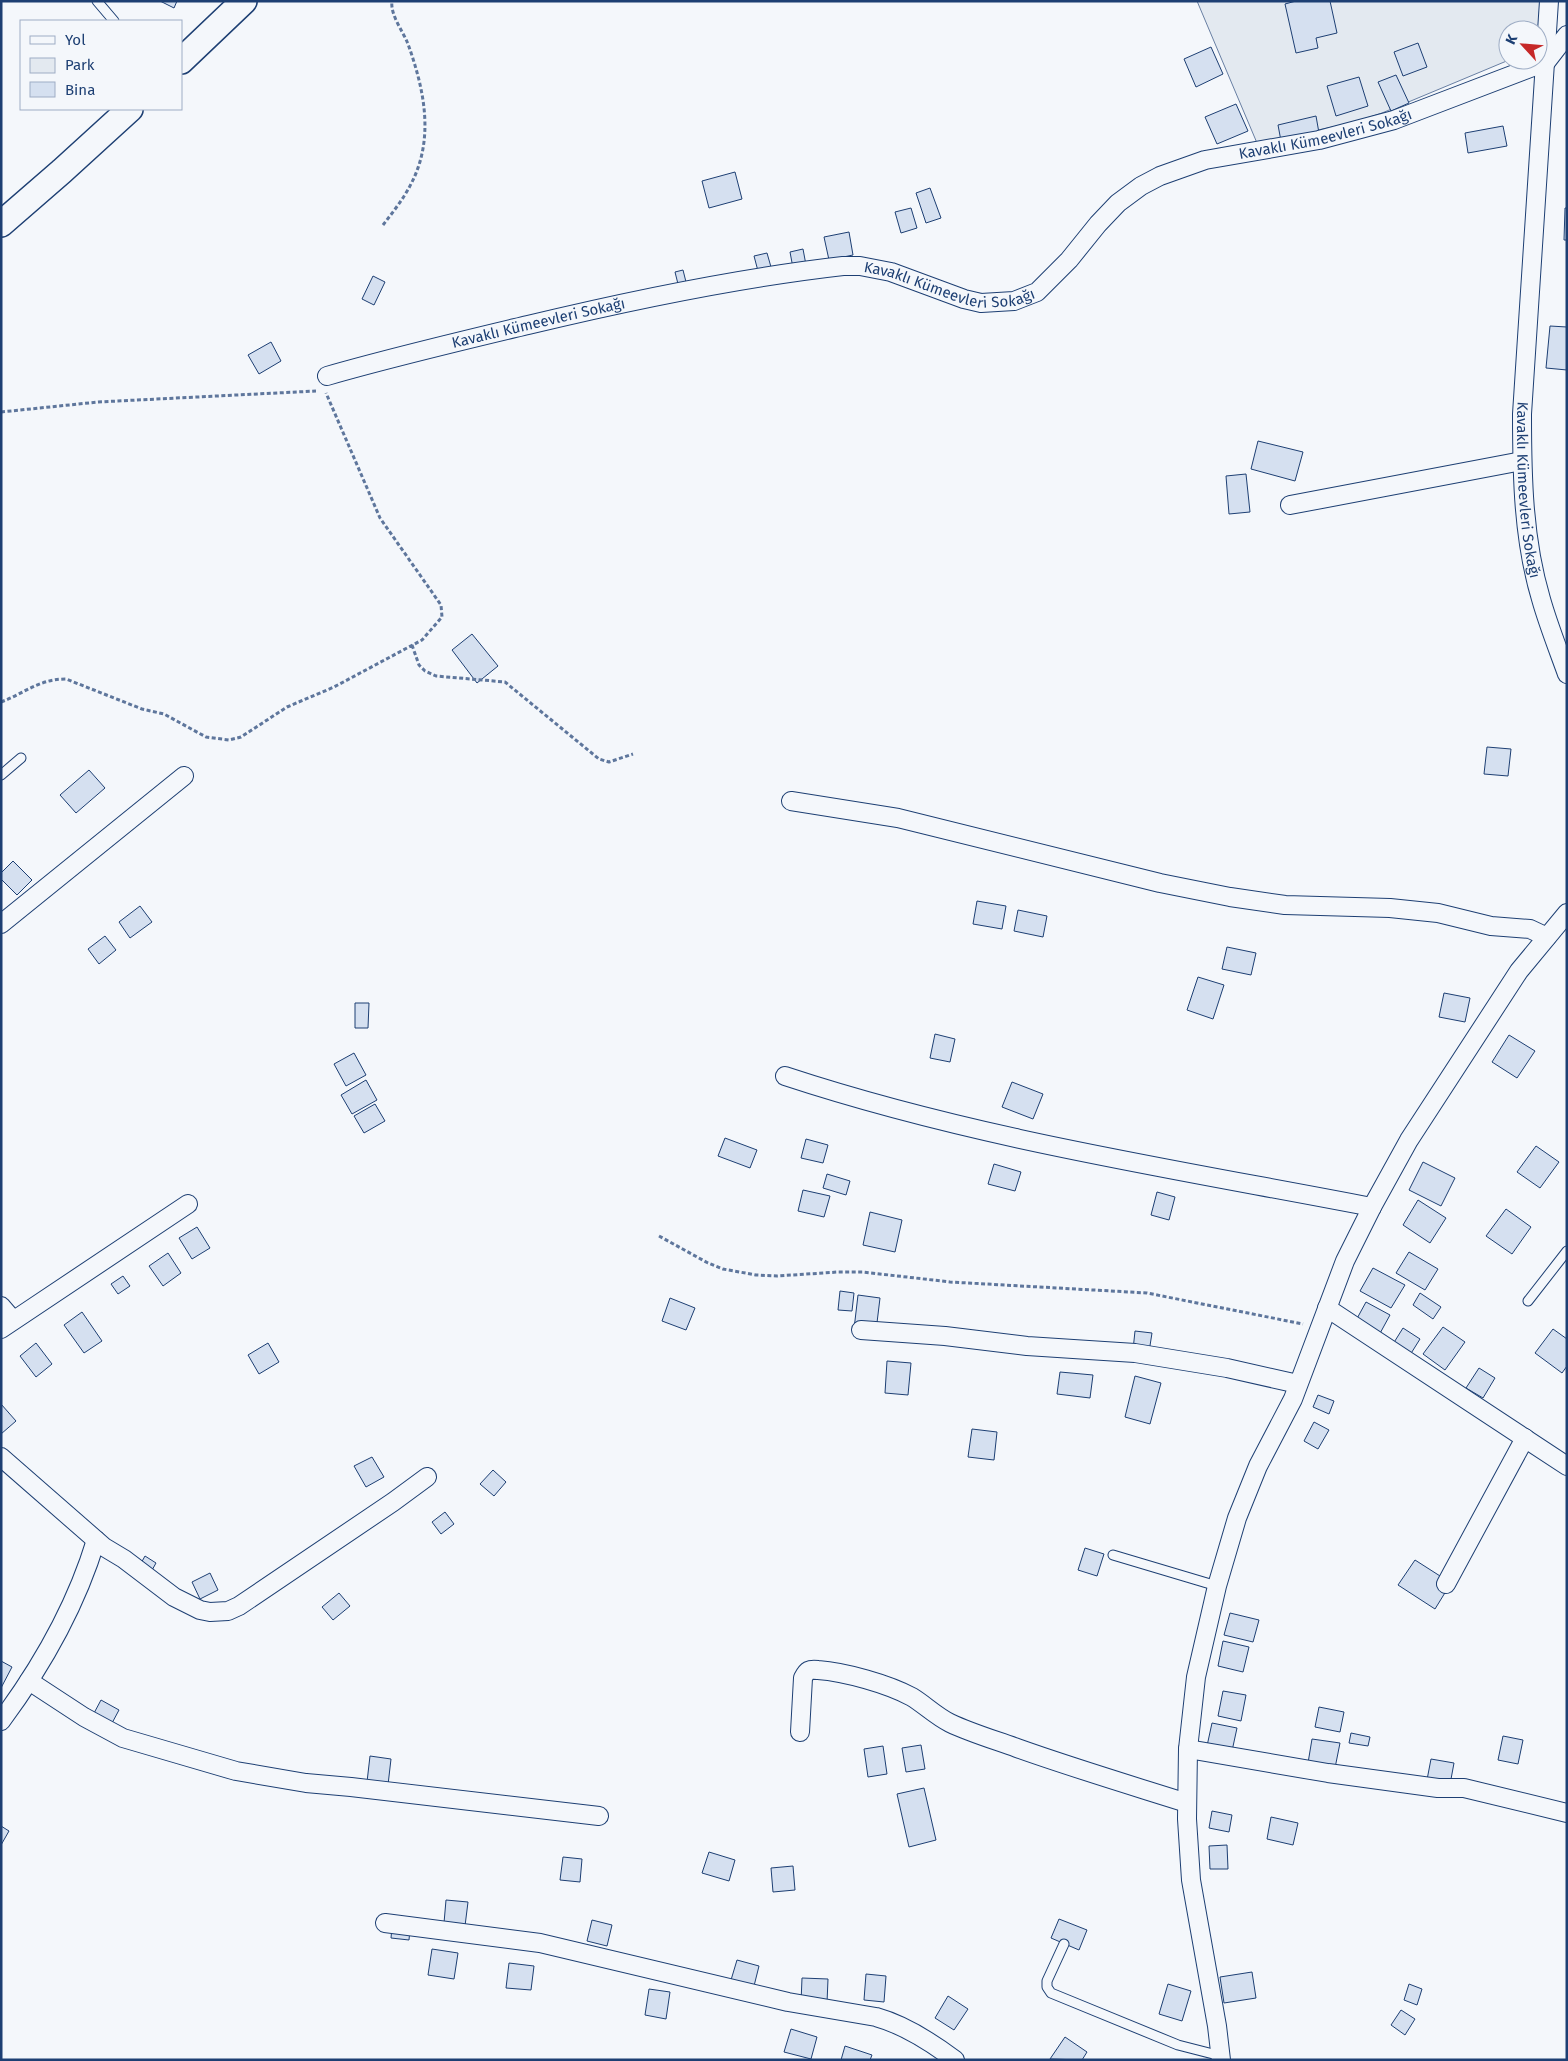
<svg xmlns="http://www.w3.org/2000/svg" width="1568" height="2061" viewBox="0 0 1568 2061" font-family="'Fira Sans',sans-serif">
	<rect width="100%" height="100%" fill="#f4f7fb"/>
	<path fill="#e3e9f0" stroke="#687fa3" d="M1197,1H1540L1538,39V30H1508L1509,60L1382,113L1351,123L1257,143Z"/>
	<path fill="#d5e0f0" stroke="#1d3f73" d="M160,1H177L174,8Z
		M1296,1H1330L1337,33L1316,38L1318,48L1296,53L1285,4Z
		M1418,43L1427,67L1403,76L1394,52Z
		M1211,47L1223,74L1196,87L1184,59Z
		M1396,75L1409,103L1391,111L1378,82Z
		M1359,77L1368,106L1336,116L1327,86Z
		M1236,104L1248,131L1217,144L1205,117Z
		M1316,116L1319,133L1281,141L1278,125Z
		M1503,126L1507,146L1468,153L1465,133Z
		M735,172L742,199L709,208L702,181Z
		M930,188L941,218L926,223L916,193Z
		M911,208L917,228L901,233L895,212Z
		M1565,208H1567V240H1564Z
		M849,232L853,255L829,260L824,237Z
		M803,249L806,265L793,268L790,252Z
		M767,253L771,267L758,271L754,256Z
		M683,270L687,286L679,288L675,272Z
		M373,276L385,282L374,305L362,299Z
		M1550,326L1567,327V370L1546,368Z
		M271,342L281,361L259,374L248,355Z
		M1258,441L1303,452L1295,481L1251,469Z
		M1246,474L1250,512L1229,514L1226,476Z
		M472,634L498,666L477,683L452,650Z
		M1487,747L1511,749L1508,776L1484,774Z
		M89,770L105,788L76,813L60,795Z
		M13,861L32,880L17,895L1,879V873Z
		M977,901L1006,906L1002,929L973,924Z
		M140,906L152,922L130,938L119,922Z
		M1018,910L1047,916L1043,937L1014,931Z
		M105,936L116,950L99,964L88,949Z
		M1227,947L1256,953L1251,975L1222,969Z
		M1198,977L1224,985L1213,1019L1187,1010Z
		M1444,993L1470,998L1465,1022L1439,1017Z
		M355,1003H369L368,1028H355Z
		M935,1034L955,1039L950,1062L930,1058Z
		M1509,1035L1535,1051L1517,1078L1492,1062Z
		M354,1053L366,1075L346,1086L334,1064Z
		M366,1080L377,1100L352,1114L341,1095Z
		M1012,1082L1043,1094L1033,1119L1002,1107Z
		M375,1104L385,1121L364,1133L354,1116Z
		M725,1138L757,1150L750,1168L718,1156Z
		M806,1139L828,1145L823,1163L801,1158Z
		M1536,1146L1559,1162L1540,1188L1517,1172Z
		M1423,1162L1455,1178L1441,1206L1409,1190Z
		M994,1164L1021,1172L1015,1191L988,1184Z
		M827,1174L850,1181L846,1195L823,1188Z
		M803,1190L830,1196L824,1217L798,1211Z
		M1157,1192L1175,1197L1169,1220L1151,1215Z
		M1418,1200L1446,1218L1430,1243L1403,1225Z
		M1506,1209L1531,1227L1512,1254L1486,1236Z
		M870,1212L902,1220L895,1252L863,1245Z
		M197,1227L210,1248L192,1259L179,1238Z
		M1409,1252L1438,1269L1425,1290L1396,1273Z
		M168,1253L181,1273L163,1286L149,1266Z
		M1373,1268L1405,1285L1391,1308L1360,1291Z
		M123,1276L130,1286L118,1294L111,1284Z
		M840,1291L854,1293L852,1311L838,1310Z
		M1420,1293L1441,1307L1433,1319L1413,1305Z
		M858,1295L880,1298L876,1331L854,1329Z
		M670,1298L695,1308L686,1330L662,1321Z
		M1366,1302L1390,1315L1378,1337L1354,1324Z
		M82,1312L102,1341L84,1353L64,1325Z
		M1443,1327L1465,1342L1445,1370L1423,1354Z
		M1403,1328L1420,1339L1410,1355L1393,1344Z
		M1553,1329L1567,1339V1366L1562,1373L1535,1353Z
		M1135,1331L1152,1333L1149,1352L1133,1350Z
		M36,1343L52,1364L36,1377L20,1356Z
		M268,1343L279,1362L259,1374L248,1355Z
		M887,1361L911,1363L908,1395L885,1393Z
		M1479,1368L1495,1378L1483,1398L1466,1388Z
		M1060,1372L1093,1375L1090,1398L1057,1394Z
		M1135,1376L1161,1383L1150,1424L1125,1417Z
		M1318,1395L1334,1401L1329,1414L1313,1407Z
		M1,1404L16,1421L1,1434Z
		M1314,1422L1329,1430L1318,1449L1304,1441Z
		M972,1429L997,1432L994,1460L968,1457Z
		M372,1457L384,1477L366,1487L354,1466Z
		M493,1470L506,1482L494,1496L480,1484Z
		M445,1512L454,1524L441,1534L432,1522Z
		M1085,1548L1104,1554L1097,1576L1078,1570Z
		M145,1556L156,1563L151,1572L140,1565Z
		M1415,1560L1451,1583L1435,1609L1398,1585Z
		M210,1573L218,1590L200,1599L192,1582Z
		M339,1593L350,1606L333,1620L322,1607Z
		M1230,1613L1259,1620L1253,1642L1224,1635Z
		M1223,1641L1249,1647L1243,1672L1218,1666Z
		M1,1661L12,1667L1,1688Z
		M1223,1691L1246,1695L1241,1721L1218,1716Z
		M101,1700L119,1710L111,1725L93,1715Z
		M1319,1707L1344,1712L1340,1732L1315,1727Z
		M1212,1723L1237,1728L1232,1751L1207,1746Z
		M1351,1733L1370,1737L1368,1746L1349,1743Z
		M1503,1736L1523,1740L1518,1764L1498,1760Z
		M1312,1739L1340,1743L1335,1768L1308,1763Z
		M921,1745L925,1769L906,1772L902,1748Z
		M883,1746L887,1774L868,1777L864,1749Z
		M370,1756L391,1759L388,1785L367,1782Z
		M1431,1759L1454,1763L1449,1790L1426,1785Z
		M924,1788L936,1840L909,1847L897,1794Z
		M1212,1811L1232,1815L1229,1832L1209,1828Z
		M1271,1817L1298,1823L1293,1845L1267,1839Z
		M1,1826L9,1831L1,1845Z
		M1227,1845L1228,1869H1210L1209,1846Z
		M709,1852L735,1860L729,1881L702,1873Z
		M563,1857L582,1859L580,1882L560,1880Z
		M793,1866L795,1890L773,1892L771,1868Z
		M446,1900L468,1902L465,1926L444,1923Z
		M1059,1919L1087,1930L1079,1950L1051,1938Z
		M592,1920L612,1925L607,1946L587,1941Z
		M392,1927L410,1929L409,1940L391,1938Z
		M432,1949L458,1953L454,1979L428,1975Z
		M737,1960L759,1966L754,1986L731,1980Z
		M509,1963L534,1966L531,1990L506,1988Z
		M1252,1972L1256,1998L1224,2003L1220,1977Z
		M866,1974L886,1976L884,2002L864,2000Z
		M802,1978L828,1979L827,2003H801Z
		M1168,1984L1191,1991L1182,2021L1159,2014Z
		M1409,1984L1422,1989L1417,2005L1404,2000Z
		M649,1989L670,1992L666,2019L645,2015Z
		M948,1996L968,2009L954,2030L935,2018Z
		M1401,2010L1415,2019L1405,2035L1391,2025Z
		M791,2029L817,2037L811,2059L784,2052Z
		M1065,2037L1087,2052L1082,2060L1050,2059Z
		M845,2046L872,2055L870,2060H841Z"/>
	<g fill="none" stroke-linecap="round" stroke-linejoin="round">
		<g stroke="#1d3f73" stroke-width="11">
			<path id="lane" d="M97,1L114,21
				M1,775L21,758
				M1528,1301L1567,1251
				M1113,1555L1217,1586
				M1064,1944L1047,1981V1987L1051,1993L1178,2045L1221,2056"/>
		</g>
		<g stroke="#1d3f73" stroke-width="20">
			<g id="street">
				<path id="s1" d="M1549,1L1522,414C1522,475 1523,539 1541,599C1548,624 1558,649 1567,674"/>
				<path id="s2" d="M327,376C393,357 461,341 528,325C632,300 737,278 843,266H860L891,272L964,299L981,303L1014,301L1037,292L1069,260L1098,224L1118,203L1141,186L1160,176L1205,160L1319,140L1394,120L1546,62L1567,35"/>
				<path d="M1290,505L1522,461"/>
				<path d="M791,801L898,818L1160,883L1230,897L1285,905L1390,908L1438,913L1491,926L1530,929L1547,937"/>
				<path d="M1,924L184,776"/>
				<path d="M785,1076C976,1139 1175,1169 1372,1207"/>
				<path d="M1,1306L13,1320"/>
				<path d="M1327,1308L1567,1466"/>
				<path d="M1,1329L188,1204"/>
				<path d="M861,1330L945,1336L1027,1346L1135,1353L1227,1368L1298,1384"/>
				<path d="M1,1457L104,1547L124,1559L174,1597L200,1610L210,1612L228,1611L239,1606L393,1502L427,1477"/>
				<path d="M1446,1584L1525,1438"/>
				<path d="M29,1681L84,1717L123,1738L236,1771L306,1783L351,1787L599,1816"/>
				<path d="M1,1721C42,1666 76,1606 96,1540"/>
				<path d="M800,1732L803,1678C807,1670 809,1669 818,1670C845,1672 888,1684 912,1697C925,1705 936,1716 950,1723C971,1733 995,1740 1017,1748C1073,1768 1130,1785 1187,1803"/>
				<path d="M1188,1749L1328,1773L1438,1788H1464L1567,1813"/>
				<path d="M385,1923L540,1943L788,2002L876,2017C905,2025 931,2042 955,2060"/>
				<path d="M1221,2060L1217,2026L1191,1880L1187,1819L1188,1749L1196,1677L1217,1586L1237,1518L1258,1466L1293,1399L1345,1261L1372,1207L1409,1140L1519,971L1567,913"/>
			</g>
		</g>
		<g stroke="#1d3f73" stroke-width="28">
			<path id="secondary" d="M181,61L244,1
				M1,224L62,171L130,109"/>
		</g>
		<path stroke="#5e769c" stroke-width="3" stroke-dasharray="4 2.5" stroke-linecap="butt" d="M383,225C393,212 404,198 411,184C435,138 424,89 408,44C403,31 390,15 392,1
			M1,412L98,402L316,391
			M412,645L419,665L425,671L436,676L505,682L599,759L609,762L633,754
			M1,702C25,693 39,679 66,679L142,709L164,714L206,737L229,740L241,737L287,707L334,687L422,640L442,617L441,605L380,518L326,393
			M659,1236L708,1263L723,1269L756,1275L777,1276L838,1272H863L950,1282L1147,1293L1303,1324"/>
		<use href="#lane" stroke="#f4f7fb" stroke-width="9"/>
		<use href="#street" stroke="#f4f7fb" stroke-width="18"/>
		<use href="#secondary" stroke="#f4f7fb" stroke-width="25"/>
	</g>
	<g text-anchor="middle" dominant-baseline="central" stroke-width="4" stroke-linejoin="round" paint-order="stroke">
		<g font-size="15" fill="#1d3f73" stroke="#f4f7fb">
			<text stroke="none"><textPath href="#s2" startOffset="1071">Kavaklı Kümeevleri Sokağı</textPath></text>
			<text stroke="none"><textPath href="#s2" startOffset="638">Kavaklı Kümeevleri Sokağı</textPath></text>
			<text stroke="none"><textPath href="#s2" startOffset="218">Kavaklı Kümeevleri Sokağı</textPath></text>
			<text stroke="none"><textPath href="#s1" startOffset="490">Kavaklı Kümeevleri Sokağı</textPath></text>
		</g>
	</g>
	<rect width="1568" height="2061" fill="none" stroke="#1d3f73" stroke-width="5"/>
	<rect x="20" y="20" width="162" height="90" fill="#f4f7fb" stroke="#9eadc5"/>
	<rect x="30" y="36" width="25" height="8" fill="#f4f7fb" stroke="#9eadc5"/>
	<text x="65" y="45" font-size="15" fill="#1d3f73">Yol</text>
	<rect x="30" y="58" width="25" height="15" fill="#e3e9f0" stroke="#9eadc5"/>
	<text x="65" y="70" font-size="15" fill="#1d3f73">Park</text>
	<rect x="30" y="82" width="25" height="15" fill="#d5e0f0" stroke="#9eadc5"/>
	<text x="65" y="95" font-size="15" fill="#1d3f73">Bina</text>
	<g transform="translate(1523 45) rotate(296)"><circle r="24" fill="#f4f7fb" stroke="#9eadc5"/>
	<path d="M0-4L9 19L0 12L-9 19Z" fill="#c62828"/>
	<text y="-8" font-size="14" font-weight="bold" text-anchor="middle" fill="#1d3f73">K</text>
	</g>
</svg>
